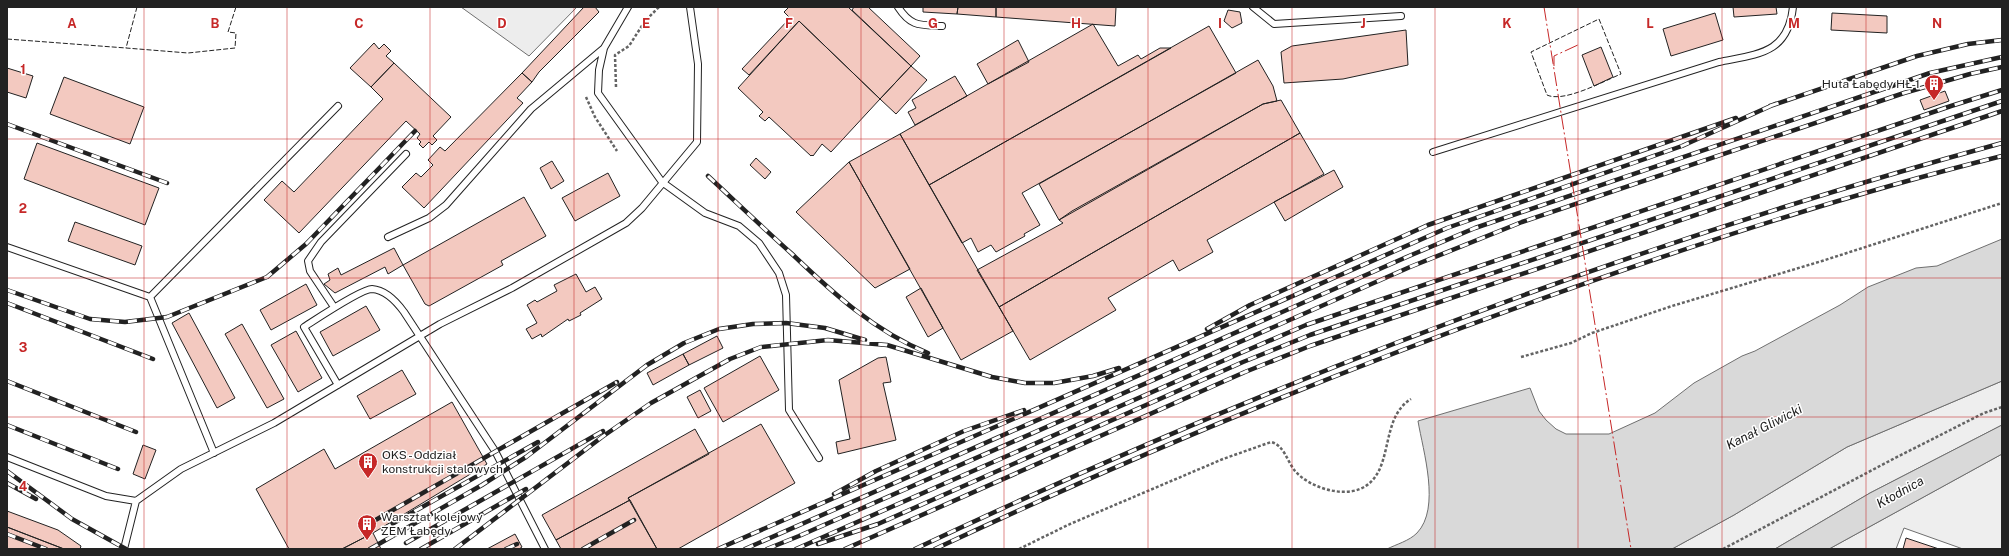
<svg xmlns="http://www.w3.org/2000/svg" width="2009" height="556" viewBox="0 0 2009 556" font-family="'Public Sans',sans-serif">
	<rect width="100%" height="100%" fill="#fff"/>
	<path fill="#eee" stroke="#6f6f6f" d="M2002,381V425L1870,493L1775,549H1672L1734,515L1847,447Z
		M2002,454V549H1963L1904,528L1896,549H1829Z"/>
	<path fill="#ededed" stroke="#6f6f6f" d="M461,7H577L529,56Z"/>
	<path fill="#d9d9d9" stroke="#6f6f6f" d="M2002,239V381L1847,447L1734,515L1672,549H1387C1397,544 1409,541 1417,533C1441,508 1423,451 1418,421L1530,388L1539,411L1546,420L1556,429L1566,434H1609L1655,413L1694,383L1742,356L1755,351L1840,305L1868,287L1916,268L1937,266Z
		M2002,425V454L1829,549H1775L1870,493Z"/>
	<path fill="#f3c9c0" stroke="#222" d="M584,7H595L599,12L539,72L532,82L522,73Z
		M789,7H848L911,66L880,99L799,21L749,75L742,69L790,18L784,12Z
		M854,7H868L920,56L911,66L852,10Z
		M923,7H958L957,14L923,12Z
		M958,7H996V17L957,14Z
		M996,7H1116L1115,26L996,17Z
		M1733,7H1776L1777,14L1734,17Z
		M1228,10L1240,12L1242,23L1232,28L1224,21Z
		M1715,13L1723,40L1671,56L1663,29Z
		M1832,13L1887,16V33L1831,30Z
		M799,21L880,99L831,152L822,144L813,156L812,155L811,156L769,117L765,121L759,116L763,112L738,88Z
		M1093,24L1118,66L1138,55L1141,59L1160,48H1171L929,185L900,134Z
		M1209,26L1236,73L1022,193L1040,225L1024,234L1025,236L996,252L991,245L978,252L971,238L962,243L929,185Z
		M1406,30L1408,65L1343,79L1284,83L1281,52L1292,46Z
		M1018,40L1029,62L988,84L977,64Z
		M374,43L379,49L384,44L391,51L386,56L394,63L371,87L350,68Z
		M1601,47L1613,77L1594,86L1582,55Z
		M1258,60L1273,86L1277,101L1263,104L1059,220L1039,184Z
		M394,63L451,117L433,136L437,140L432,145L429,142L423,148L419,144L421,142L417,138L420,134L406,121L299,233L264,200L282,181L294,192L383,99L371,87Z
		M911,66L927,80L896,114L880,99Z
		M7,68L33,76L26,98L7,92Z
		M522,73L532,82L517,98L523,103L424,208L402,187L416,173L421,177L433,165L428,160L440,147L445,151Z
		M955,76L967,96L915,125L908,112L916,108L912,100Z
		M64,77L144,107L130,144L50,114Z
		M1945,91L1949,101L1924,110L1920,100Z
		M1281,100L1300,133L999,307L977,270L1063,223L1059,220L1072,211L1263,104Z
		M1300,133L1324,174L1207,240L1213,252L1179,271L1173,260L1108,298L1116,310L1030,360L999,307Z
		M900,134L1013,331L961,360L849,162Z
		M37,143L159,188L145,225L24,179Z
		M756,158L771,172L765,179L750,165Z
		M552,161L564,181L551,189L540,168Z
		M849,162L910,269L875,288L796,212Z
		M1334,170L1343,187L1285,221L1274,202Z
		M608,173L620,196L575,221L562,198Z
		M524,197L546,236L501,261L503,265L429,306L425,304L403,265Z
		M75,222L142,246L135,265L68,241Z
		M394,248L403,265L388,274L385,267L335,293L324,284L330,280L328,274L338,268L341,275Z
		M576,274L586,292L595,287L602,299L580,313L581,315L569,321L568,319L542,337L541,334L532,339L526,329L537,323L527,305L535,300L537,302L557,291L554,285Z
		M306,284L317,305L271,330L260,310Z
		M921,288L943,328L928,337L906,297Z
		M366,306L380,330L333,356L320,332Z
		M189,313L235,398L217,408L172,323Z
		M242,324L284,399L267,408L225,334Z
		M296,331L322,378L298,392L271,345Z
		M717,336L723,348L689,365L683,354Z
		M683,354L689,365L653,385L647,373Z
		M760,356L779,390L723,422L704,388Z
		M886,357L891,382L883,383L896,440L838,454L836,442L850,439L839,380L878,358Z
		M402,370L416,394L370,419L357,396Z
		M700,390L711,411L698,418L687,397Z
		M452,402L487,464L373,533L342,549H289L256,489L324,449L335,469Z
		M761,424L795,483L678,549H657L628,498Z
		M695,429L709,454L628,498L630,500L556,540L542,515Z
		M143,445L156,450L145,479L133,474Z
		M630,500L657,549H561L556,540Z
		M7,511L58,530L81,546L80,549H64L7,527Z
		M7,527L64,549H7Z
		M373,533L381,549H342Z
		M515,534L522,547L519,549H487Z
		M1906,538L1939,549H1903Z"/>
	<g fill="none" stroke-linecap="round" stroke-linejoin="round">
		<g stroke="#222" stroke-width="8">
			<path id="lane" d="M628,7L604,48L599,70L598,93L662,182L705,213L739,226L759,243L779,273L786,295L789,410L819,458
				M898,7C911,27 920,25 942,26
				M1253,7L1274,24L1401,16
				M1433,152L1719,62C1758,54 1788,54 1793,7
				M388,237L429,218L446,205L531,109L604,48
				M7,247L150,297L338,106
				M150,297L214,453
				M334,307L310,271L308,261L321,242L406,154
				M338,385L304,327C315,320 361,289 372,289C386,290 396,301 404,312L495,451L545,549
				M7,457L106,496L136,501L181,469L274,423L440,324L512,288L626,223L642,208L697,142L698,64L690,7
				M124,549L136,501"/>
		</g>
		<path stroke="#646464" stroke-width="2.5" stroke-dasharray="3 2" stroke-linecap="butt" d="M616,87L615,55L629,46L645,21L659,7
			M586,97L595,117L617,151
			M1521,357L1571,343L1592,333L1672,306L1822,261L2002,203
			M1019,549L1070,524L1223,459L1271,442C1284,445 1287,461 1295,471C1309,487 1340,497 1360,489C1396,474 1378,419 1411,399
			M1723,549L1895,458L1984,413L2002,407"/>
		<use href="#lane" stroke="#fff" stroke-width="6"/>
		<g stroke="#222" stroke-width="4.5">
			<path id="rail" d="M1770,106L1917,56L1968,44L2002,40
				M7,124L167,183
				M708,176C736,202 763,228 791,253C833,293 874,331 928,353
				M7,290L90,319L125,322L167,317L267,277L306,244L415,131
				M7,303L153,359
				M1207,329L1250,305L1428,225L1736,118
				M7,381L136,432
				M7,425L118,469
				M7,471L72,519L126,549
				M7,483L36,499
				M834,494L876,471L964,431L1024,410
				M365,526L617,382
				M383,529L538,442
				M7,534L46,549
				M406,543L603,431
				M818,544L878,524L1243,362L1310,335L2002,101
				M370,549L482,485L526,457L647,365L684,343L719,329L753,324L786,323L825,328L865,340
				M421,549L526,489
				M455,549L602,437L651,403L730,359L761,347L828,340L887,345L992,377L1025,383H1054L1093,376L1119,368
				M506,549L517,544
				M583,549L634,520
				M718,549L1447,228L1682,146L1775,104
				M745,549L1409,256L1475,228L1930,73L2002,57
				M767,549L799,536L1410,267L1522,222L1904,93L1970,74L2002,67
				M796,549L1243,352L1306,325L1951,106L2002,90
				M845,549L1245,372L1310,346L2002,111
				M915,549C1265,384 1629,245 2002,143
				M935,549C1129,458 1326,376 1527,304C1683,248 1841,196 2002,156"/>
		</g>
		<use href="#rail" stroke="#fff" stroke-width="3" stroke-dasharray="9" stroke-linecap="butt"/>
		<path stroke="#222" stroke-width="1" stroke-dasharray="5 2" stroke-linecap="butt" d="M137,7L126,48L188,53L235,48L236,33L228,32L236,7
			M1599,19L1621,74C1604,81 1564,103 1547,95L1531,52Z
			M7,39L126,48"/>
		<path stroke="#c62828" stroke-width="1" stroke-dasharray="14 3 2 3" stroke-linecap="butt" d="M1544,7L1631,549
			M1554,66V56L1580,44"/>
	</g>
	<path fill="none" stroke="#c62828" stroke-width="1" stroke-opacity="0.55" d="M144,7V549M287,7V549M430,7V549M574,7V549M718,7V549M861,7V549M1004,7V549M1148,7V549M1292,7V549M1435,7V549M1578,7V549M1722,7V549M1866,7V549M7,139H2002M7,278H2002M7,417H2002"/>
	<defs>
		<g id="building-pin" transform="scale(1)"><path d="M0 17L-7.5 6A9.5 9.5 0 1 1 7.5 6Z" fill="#c62828" stroke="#fff"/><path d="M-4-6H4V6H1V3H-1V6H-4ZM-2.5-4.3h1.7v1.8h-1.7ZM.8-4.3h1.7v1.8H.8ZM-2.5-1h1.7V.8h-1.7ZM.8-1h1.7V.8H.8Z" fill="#fff"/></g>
	</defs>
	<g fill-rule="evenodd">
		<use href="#building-pin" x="1934" y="84"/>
		<use href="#building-pin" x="368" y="462"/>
		<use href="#building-pin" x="367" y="524"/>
	</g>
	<g text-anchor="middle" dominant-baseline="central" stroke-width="3" stroke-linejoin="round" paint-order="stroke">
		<g font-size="12" fill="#222" stroke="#fff" text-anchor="start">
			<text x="1920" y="84" text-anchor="end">Huta Łabędy HŁ-1</text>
			<text x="382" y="455">OKS - Oddział<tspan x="382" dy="14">konstrukcji stalowych</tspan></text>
			<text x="381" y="517">Warsztat kolejowy<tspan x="381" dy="14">ZEM Łabędy</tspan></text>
		</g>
		<g font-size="13" font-style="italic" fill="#222" stroke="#fff">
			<text transform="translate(1764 427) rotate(-27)">Kanał Gliwicki</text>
			<text transform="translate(1900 492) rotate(-29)">Kłodnica</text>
		</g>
	</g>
	<g font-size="13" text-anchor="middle" font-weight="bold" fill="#c62828" stroke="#fff" stroke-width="3" stroke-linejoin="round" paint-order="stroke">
		<text x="72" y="28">A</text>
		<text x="215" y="28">B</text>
		<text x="359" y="28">C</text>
		<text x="502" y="28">D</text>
		<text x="646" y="28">E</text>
		<text x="789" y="28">F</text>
		<text x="933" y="28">G</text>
		<text x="1076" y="28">H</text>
		<text x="1220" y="28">I</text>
		<text x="1363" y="28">J</text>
		<text x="1507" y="28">K</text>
		<text x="1650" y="28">L</text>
		<text x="1794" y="28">M</text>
		<text x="1937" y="28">N</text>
		<text x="23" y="74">1</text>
		<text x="23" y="213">2</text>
		<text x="23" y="352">3</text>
		<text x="23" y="491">4</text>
	</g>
	<rect width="2009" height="556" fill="none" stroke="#222222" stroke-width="16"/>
</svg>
